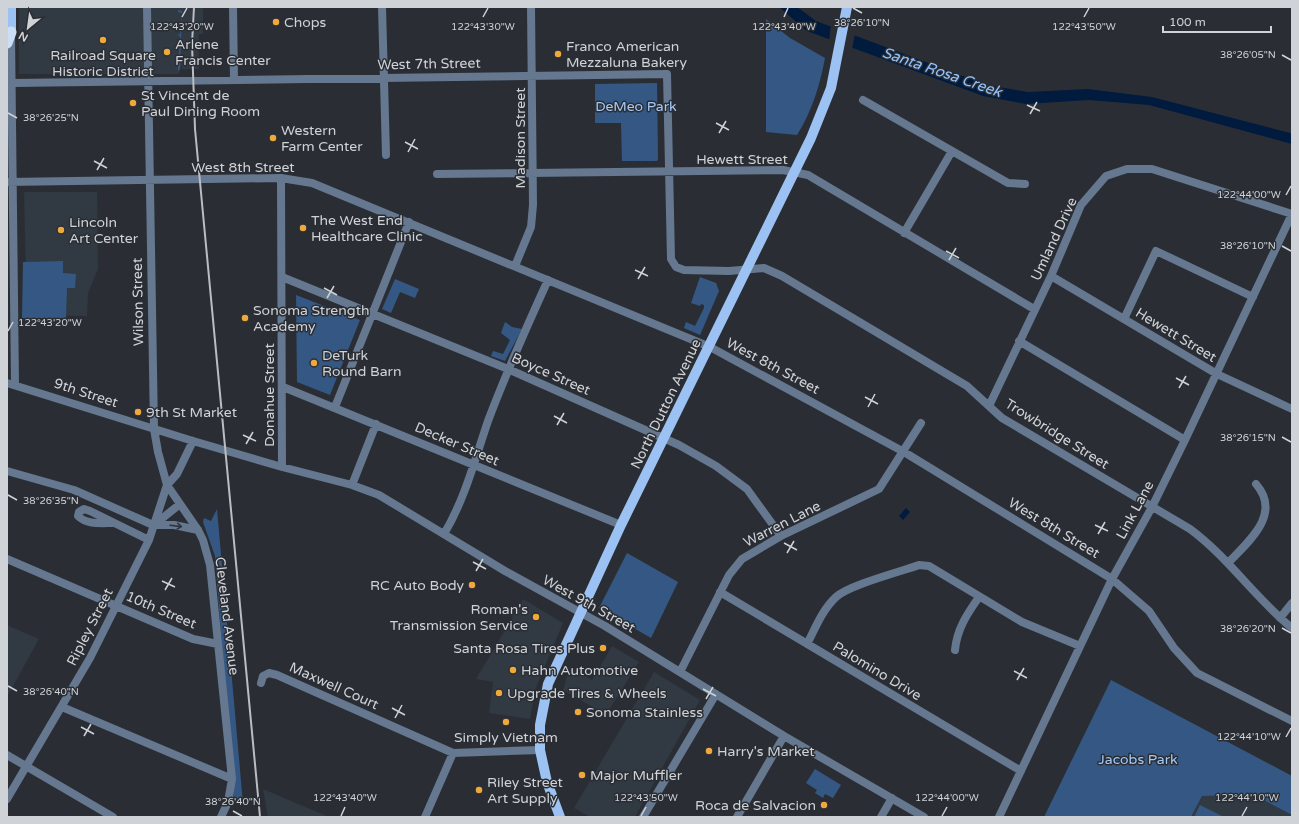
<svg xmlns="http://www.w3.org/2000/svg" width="1299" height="824" viewBox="0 0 1299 824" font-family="'Varela Round',sans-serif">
	<rect width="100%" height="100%" fill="#2a2e34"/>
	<path fill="#313943" d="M19,7H203V34H199V69H182V64L179,74H19Z
		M24,192H97L98,269L88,293L87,316L27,315Z
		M523,599L563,623L535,690L530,719L489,713L493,682L476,679L513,617L511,616L513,613H515Z
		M7,625L39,639L7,697Z
		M612,646L639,662L606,715L563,690L570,667L592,680Z
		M654,672L700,700L635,817H590L574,808Z
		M263,789L329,817H268Z
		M1254,795L1292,815V817H1191L1202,796Z"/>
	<path fill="#345883" d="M178,10L182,11V13L180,69L178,71L177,56L179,55L180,36L177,35L180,34L182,13L178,12Z
		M766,19L790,38L825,58C820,85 812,111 797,135L766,132Z
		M657,83L658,159L657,161H622L621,123H595V84Z
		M63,261V273L76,274L75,288H67L66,318H22L23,262Z
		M700,277L716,283L719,291L700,335L684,328L686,322L695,326L704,308V305L701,304L700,306L691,303Z
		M395,279L419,289L415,298L400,292L391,313L382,309Z
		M296,295L360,320L330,395L297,382Z
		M505,322L512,327L522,329L505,361L491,356L493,351L503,354L510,340L501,333Z
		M217,509L243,804L234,802L215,556L203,522L204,518L211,521Z
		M627,553L678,582L651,638L599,608Z
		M1111,680L1292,776V815L1254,795L1202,796L1191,817H1044Z
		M815,769L841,785L833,798L825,794L823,798L815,793L817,790L806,783Z
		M1200,805L1224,817H1194Z"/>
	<path fill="#001b3d" d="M779,7H797L816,21L987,85L1028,92L1088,89L1152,97L1290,133L1292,134V144L1149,105L1089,100L1026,104L983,96L807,31Z
		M906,508L910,512L903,520L899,516Z"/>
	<path fill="#2a2e34" d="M831,24L855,33L852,50L829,42Z"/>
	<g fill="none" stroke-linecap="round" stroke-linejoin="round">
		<path stroke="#65788f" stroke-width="8" d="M147,7L154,429L158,452L167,485L198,530L203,540L210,565L232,779L228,802L221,817
			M233,7L234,80
			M382,7L386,155
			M11,35L15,385
			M13,83L667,74L671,259L676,267L684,270L729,271L764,268L782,276L967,386L1002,418L1190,529C1229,558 1255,598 1292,628
			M863,100L1008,183L1025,184
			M437,174L783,170L808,175L1034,309
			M281,178L282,467
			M7,182L281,178L312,183L710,347L904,452L1112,579L1149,611L1174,648L1197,673L1292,721
			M904,233L952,151
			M515,266L531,227L533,205L531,7
			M1051,276L1217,374L1292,409
			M282,277L508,369L679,445L716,466L747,489L781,536
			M1124,319L1156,251L1253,297
			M1019,341L1185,440
			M7,383L193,441L282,467L352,485L379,495L505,571L605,626L784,736L924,817
			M283,387L621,525
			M989,406L1051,276L1081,205L1106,176L1127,169H1152L1292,214
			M335,407L409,222
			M7,471L74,490L153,525H174L198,530
			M352,485L376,424
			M113,523C101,523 87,525 78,516L79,512L84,509L90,511L149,540
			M154,525L180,504
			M444,534C465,499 475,459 488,421C506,373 527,326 548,280
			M7,559L193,639L218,644
			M1229,562C1249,541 1282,514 1256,484
			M720,592L1021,771
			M1280,618L1292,603
			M807,644C815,629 822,610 836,597C849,585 900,572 919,565L929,566L1022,622L1080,646
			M955,650C957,629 967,614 979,597
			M680,672L729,575L742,559L781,536L879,489L921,423
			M261,683L263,676L269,673L277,675L453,753L540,750
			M62,707L232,779
			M7,755L113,817
			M7,799L90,658L149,540L167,485L177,474L193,441
			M425,817L453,753
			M643,817L716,694
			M737,817L784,736
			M881,817L892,798
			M999,817L1112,579L1152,507L1185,440L1292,214"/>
		<path stroke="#9bc2f2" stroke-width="10" d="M11,7V32
			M560,817L547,782L540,750V725L548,684L621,525L811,138L831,88L847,7"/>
		<path stroke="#cbdef5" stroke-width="11" d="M7,43L11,32"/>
		<path stroke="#babdc1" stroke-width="2" d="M194,7L192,44L195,129L260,817"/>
	</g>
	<defs><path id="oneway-shaft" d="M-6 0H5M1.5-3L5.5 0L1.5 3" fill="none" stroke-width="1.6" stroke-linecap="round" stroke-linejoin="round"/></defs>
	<use stroke="#30353d" href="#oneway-shaft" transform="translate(176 526) rotate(7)"/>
	<path fill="none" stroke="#cfd2d6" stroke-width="1.5" d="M853,8L862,13M182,17L187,8M483,17L488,8M784,17L788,8M1084,17L1089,8M1282,55L1291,60M1027,105L1040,111M8,113L17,118M1030,114L1037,102M716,123L729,130M719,133L726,121M405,142L418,149M408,152L415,139M94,161L107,168M97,170L104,158M1286,195L1291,186M1282,246L1291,251M946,251L959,258M949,260L956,248M635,270L648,276M638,279L645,267M324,288L337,295M327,298L334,286M8,331L13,322M1176,378L1189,385M1179,388L1186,376M865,397L878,404M868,407L875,394M554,416L567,423M557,425L564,413M243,435L256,441M1282,437L1291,442M246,444L253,432M8,495L17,500M1095,525L1108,531M1098,534L1105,522M784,543L797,550M787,553L794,541M473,562L486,569M476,571L483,559M162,581L175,587M165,590L172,578M1282,628L1291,633M1014,671L1027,678M1017,680L1024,668M8,686L17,691M703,689L716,696M706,699L713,687M392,708L405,715M395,718L402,705M81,727L94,734M84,736L91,724M1286,737L1291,728M233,811L242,816M341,816L345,807M641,816L646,807M942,816L947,807M1242,816L1247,807"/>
	<g fill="#eea83c" stroke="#2a2e34" stroke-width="1.5">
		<circle cx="276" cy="22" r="4"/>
		<circle cx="103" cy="40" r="4"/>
		<circle cx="167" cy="52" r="4"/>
		<circle cx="558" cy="54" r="4"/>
		<circle cx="133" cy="103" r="4"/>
		<circle cx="273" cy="138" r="4"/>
		<circle cx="303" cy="228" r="4"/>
		<circle cx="61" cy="230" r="4"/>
		<circle cx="245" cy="318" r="4"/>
		<circle cx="314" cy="363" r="4"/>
		<circle cx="138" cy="412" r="4"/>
		<circle cx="472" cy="585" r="4"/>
		<circle cx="536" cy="617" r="4"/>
		<circle cx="603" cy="648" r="4"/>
		<circle cx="513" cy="670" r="4"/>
		<circle cx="499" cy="693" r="4"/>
		<circle cx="578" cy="712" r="4"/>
		<circle cx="506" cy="722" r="4"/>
		<circle cx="709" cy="751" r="4"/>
		<circle cx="582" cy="775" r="4"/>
		<circle cx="479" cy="790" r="4"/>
		<circle cx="824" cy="805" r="4"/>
	</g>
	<g text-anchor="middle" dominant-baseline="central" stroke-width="3" stroke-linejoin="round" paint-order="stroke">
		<g font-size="14" fill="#cfd2d6" stroke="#2a2e34" text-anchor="start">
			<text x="284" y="22">Chops</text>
			<text x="175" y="44">Arlene<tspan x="175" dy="16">Francis Center</tspan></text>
			<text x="566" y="46">Franco American<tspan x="566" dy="16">Mezzaluna Bakery</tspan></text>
			<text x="103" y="55" text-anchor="middle">Railroad Square<tspan x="103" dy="16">Historic District</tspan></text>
			<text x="141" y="95">St Vincent de<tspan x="141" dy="16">Paul Dining Room</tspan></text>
			<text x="281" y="130">Western<tspan x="281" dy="16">Farm Center</tspan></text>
			<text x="311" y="220">The West End<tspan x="311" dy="16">Healthcare Clinic</tspan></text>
			<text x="69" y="222">Lincoln<tspan x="69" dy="16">Art Center</tspan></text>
			<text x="253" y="310">Sonoma Strength<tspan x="253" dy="16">Academy</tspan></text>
			<text x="322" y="355">DeTurk<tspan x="322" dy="16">Round Barn</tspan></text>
			<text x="146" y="412">9th St Market</text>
			<text x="464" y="585" text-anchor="end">RC Auto Body</text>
			<text x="528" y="609" text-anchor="end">Roman's<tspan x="528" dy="16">Transmission Service</tspan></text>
			<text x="595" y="648" text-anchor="end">Santa Rosa Tires Plus</text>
			<text x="521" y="670">Hahn Automotive</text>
			<text x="507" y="693">Upgrade Tires &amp; Wheels</text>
			<text x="586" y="712">Sonoma Stainless</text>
			<text x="506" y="737" text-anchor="middle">Simply Vietnam</text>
			<text x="717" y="751">Harry's Market</text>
			<text x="590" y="775">Major Muffler</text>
			<text x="487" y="782">Riley Street<tspan x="487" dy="16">Art Supply</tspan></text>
			<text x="816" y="805" text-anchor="end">Roca de Salvacion</text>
		</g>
		<g font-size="14" fill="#cfd2d6" stroke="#2a2e34">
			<text transform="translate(429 64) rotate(-1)">West 7th Street</text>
			<text transform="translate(520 138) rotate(-90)">Madison Street</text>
			<text x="742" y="159">Hewett Street</text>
			<text x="243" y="167">West 8th Street</text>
			<text transform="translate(1054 239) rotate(-65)">Umland Drive</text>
			<text transform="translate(138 302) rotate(-91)">Wilson Street</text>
			<text transform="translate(1176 335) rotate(31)">Hewett Street</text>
			<text transform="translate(773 366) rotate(28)">West 8th Street</text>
			<text transform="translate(551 374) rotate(24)">Boyce Street</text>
			<text transform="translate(86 393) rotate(18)">9th Street</text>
			<text transform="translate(269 395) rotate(-90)">Donahue Street</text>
			<text transform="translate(666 404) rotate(-64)">North Dutton Avenue</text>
			<text transform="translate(1057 434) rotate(32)">Trowbridge Street</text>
			<text transform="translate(457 444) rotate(23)">Decker Street</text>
			<text transform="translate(1135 510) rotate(-62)">Link Lane</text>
			<text transform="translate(782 524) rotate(-27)">Warren Lane</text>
			<text transform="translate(1054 528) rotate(31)">West 8th Street</text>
			<text transform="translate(589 604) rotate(29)">West 9th Street</text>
			<text transform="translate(161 610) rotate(23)">10th Street</text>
			<text transform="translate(227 616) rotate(83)">Cleveland Avenue</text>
			<text transform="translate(90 627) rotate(-63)">Ripley Street</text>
			<text transform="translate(877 671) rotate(31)">Palomino Drive</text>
			<text transform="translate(334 686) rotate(24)">Maxwell Court</text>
		</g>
		<g font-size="14" fill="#a5c9f6" stroke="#2a2e34">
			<text x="636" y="106">DeMeo Park</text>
			<text x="1138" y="759">Jacobs Park</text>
		</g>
		<g font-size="15" font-style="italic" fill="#92c2fd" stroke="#2a2e34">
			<text transform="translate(942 72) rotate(19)">Santa Rosa Creek</text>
		</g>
	</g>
	<g font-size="10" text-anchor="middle" fill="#cfd2d6" stroke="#2a2e34" stroke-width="3" stroke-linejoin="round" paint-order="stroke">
		<text x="862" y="26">38°26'10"N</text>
		<text x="182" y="30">122°43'20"W</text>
		<text x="483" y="30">122°43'30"W</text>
		<text x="784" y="30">122°43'40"W</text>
		<text x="1084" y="30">122°43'50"W</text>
		<text x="1248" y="58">38°26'05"N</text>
		<text x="51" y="121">38°26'25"N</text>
		<text x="1249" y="198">122°44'00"W</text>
		<text x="1248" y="249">38°26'10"N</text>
		<text x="50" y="326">122°43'20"W</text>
		<text x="1248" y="441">38°26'15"N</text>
		<text x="51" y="504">38°26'35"N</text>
		<text x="1248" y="632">38°26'20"N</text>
		<text x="51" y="695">38°26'40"N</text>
		<text x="1249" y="740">122°44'10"W</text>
		<text x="345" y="801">122°43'40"W</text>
		<text x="646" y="801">122°43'50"W</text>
		<text x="947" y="801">122°44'00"W</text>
		<text x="1247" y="801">122°44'10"W</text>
		<text x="233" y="805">38°26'40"N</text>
	</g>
	<rect width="1299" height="824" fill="none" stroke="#cfd2d6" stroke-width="16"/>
	<g transform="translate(28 28) rotate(209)" stroke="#2a2e34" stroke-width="3" paint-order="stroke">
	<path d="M0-3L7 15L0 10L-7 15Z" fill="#cfd2d6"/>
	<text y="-6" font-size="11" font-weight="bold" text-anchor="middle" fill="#cfd2d6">N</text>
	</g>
	<path d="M1163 26v6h108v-6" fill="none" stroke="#cfd2d6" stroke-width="2"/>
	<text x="1169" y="26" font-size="12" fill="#cfd2d6" stroke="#2a2e34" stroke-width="3" paint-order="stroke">100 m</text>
</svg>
